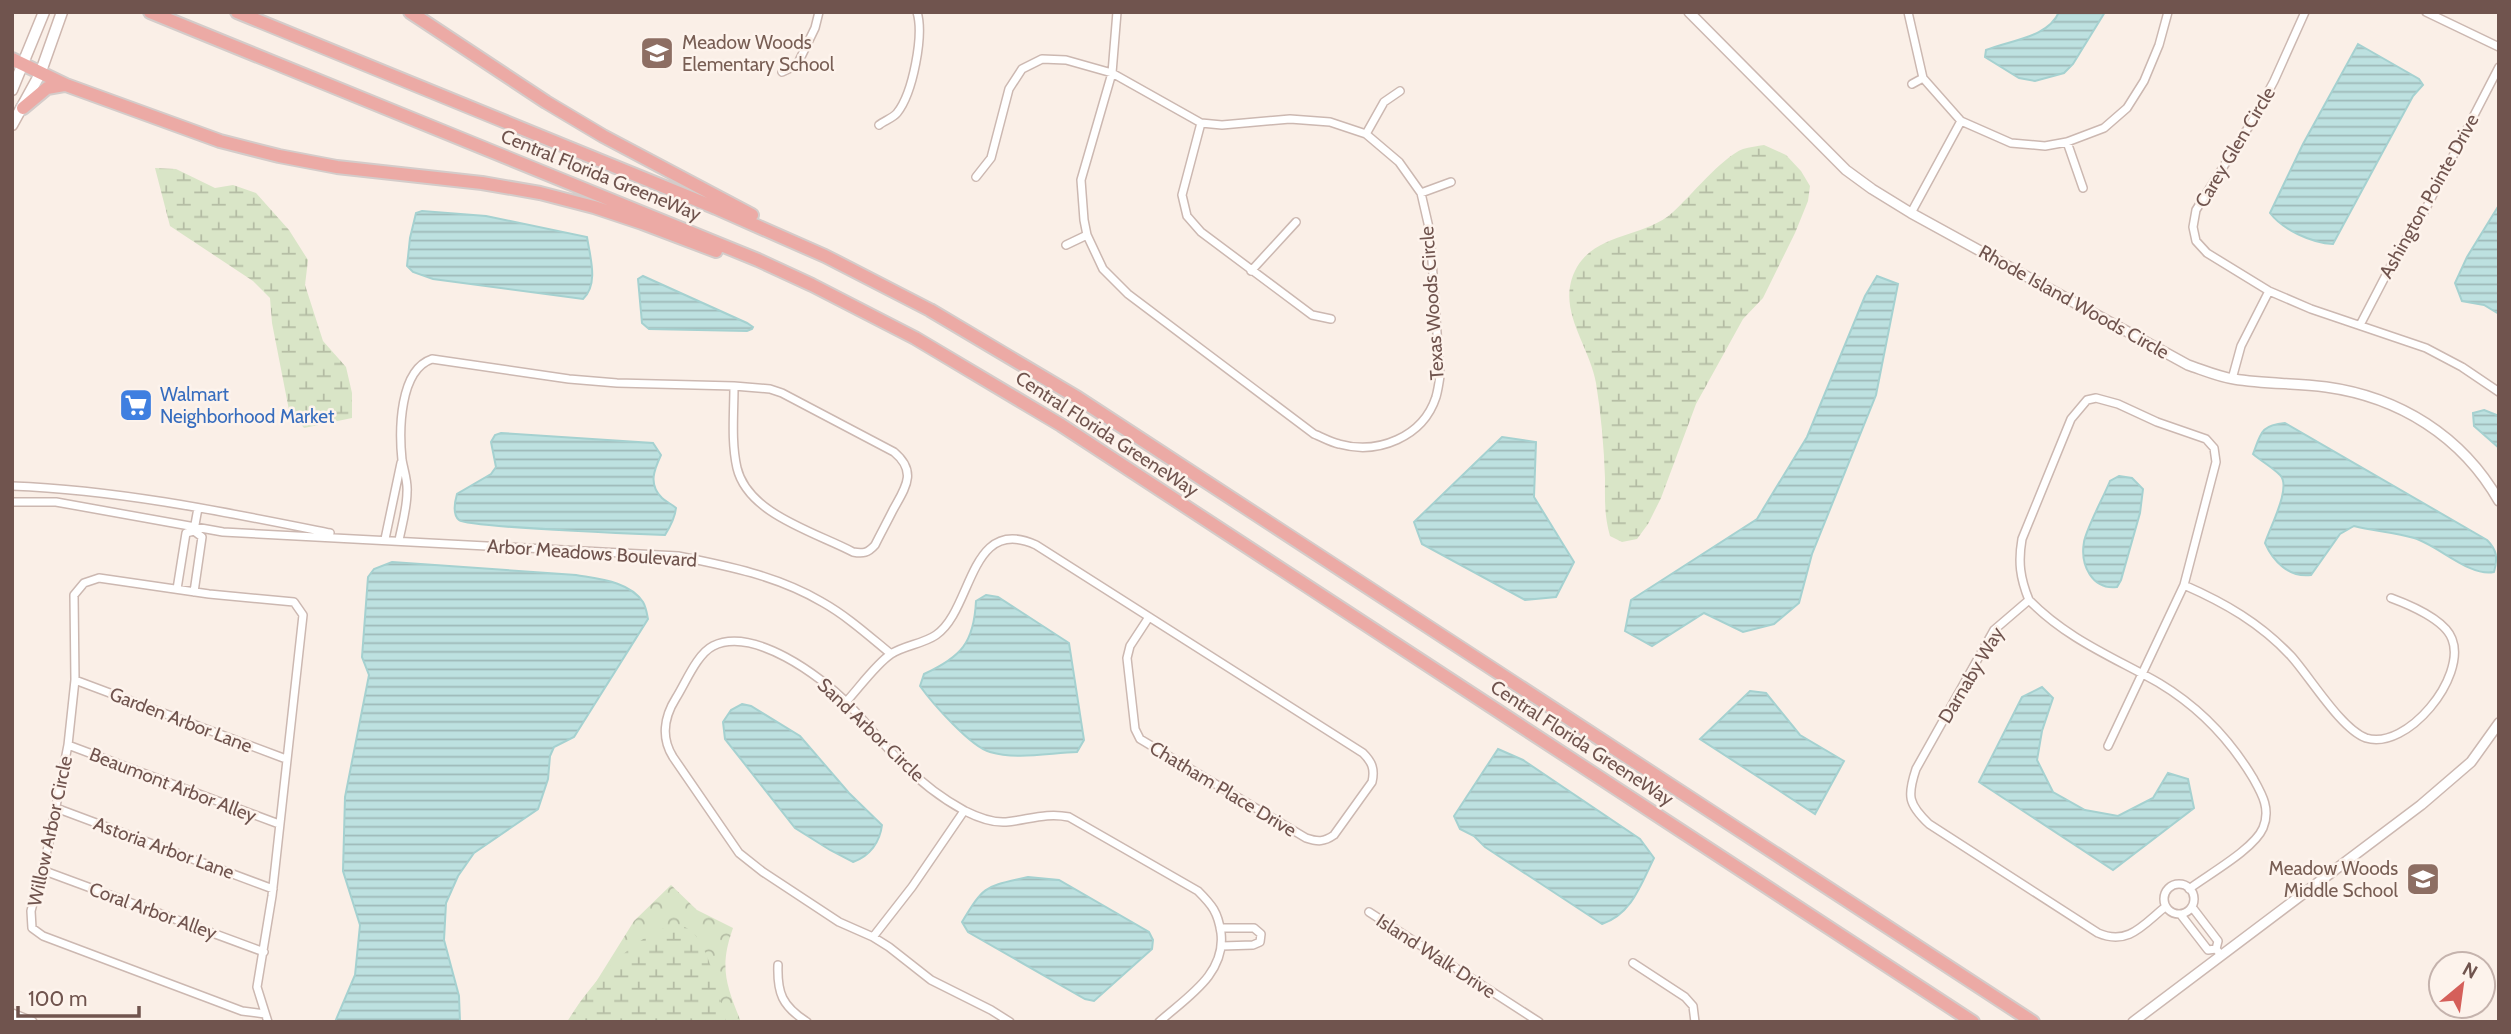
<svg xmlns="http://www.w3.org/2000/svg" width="2511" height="1034" viewBox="0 0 2511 1034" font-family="Cabin,sans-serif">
	<defs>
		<pattern id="forest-crowns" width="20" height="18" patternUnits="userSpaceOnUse" patternTransform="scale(1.75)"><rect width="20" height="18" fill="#d9e5c7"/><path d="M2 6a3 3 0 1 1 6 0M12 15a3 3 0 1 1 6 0" fill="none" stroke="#b4bca4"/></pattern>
		<pattern id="wetland-marsh" width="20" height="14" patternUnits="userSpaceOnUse" patternTransform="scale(1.75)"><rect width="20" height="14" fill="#d9e5c7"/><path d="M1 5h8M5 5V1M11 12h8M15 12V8" fill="none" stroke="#b4bca4"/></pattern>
		<pattern id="water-rules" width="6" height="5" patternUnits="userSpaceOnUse" patternTransform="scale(1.75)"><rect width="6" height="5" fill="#bde1e0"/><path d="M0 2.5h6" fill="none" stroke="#9eb9b8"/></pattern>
	</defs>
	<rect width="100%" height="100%" fill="#faefe7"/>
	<path fill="url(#forest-crowns)" d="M671,885L697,910L733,928C719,967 726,985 741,1022H571L634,921Z"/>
	<path fill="url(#wetland-marsh)" d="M1764,145L1786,155L1801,171L1810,186L1808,201L1795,233L1763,298L1743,319L1696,404L1661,498L1648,524L1637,539L1622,542L1610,536C1604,515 1605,499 1605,478C1604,447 1601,414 1596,383C1589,343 1554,308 1577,267C1597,233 1645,237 1672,213C1690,197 1722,157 1743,149C1749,147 1758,146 1764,145Z
		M155,168L176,169L215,188L233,185L256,193L289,230L308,260L305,285L323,341L346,367L352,393V418L304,428L289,410L272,323L270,298L253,281L170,226Z
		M677,924C685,927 691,929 696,936C711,956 720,997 726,1022H567C590,984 633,934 677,924Z"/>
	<path fill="url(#water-rules)" stroke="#a5d1d0" stroke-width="2" d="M2059,12H2105L2073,64L2064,73L2035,81L2019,78L1985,57L1986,50C2010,40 2048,38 2059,12Z
		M2358,44L2419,79L2423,85L2413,96L2333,244C2312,243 2283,230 2270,213L2303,144Z
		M2499,205V314L2484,305L2462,301L2455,283L2467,257Z
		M422,211L486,216L587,237C590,257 599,284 583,299L433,279L413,272L407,266L410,238L416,213Z
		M643,276L747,323L753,327L752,329L747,331L649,329L642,323L638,279Z
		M1877,276L1898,284L1876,395L1812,554L1799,603L1774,624L1743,632L1704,613L1652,646L1625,631L1631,600L1757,519L1807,437L1865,296Z
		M2484,410L2499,416V448L2474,426L2473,413Z
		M2285,423L2487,540C2497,550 2498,558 2494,572C2469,577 2438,545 2414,538C2395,532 2373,531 2354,526L2340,534L2311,575C2289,578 2273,561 2265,543C2270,527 2292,487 2280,475C2272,467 2261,461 2253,454C2261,433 2261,425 2285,423Z
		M501,433L653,443L661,455C654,470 648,484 662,498C666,502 672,504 676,508C675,518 670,527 665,535C640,534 467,527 459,520C452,514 455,501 457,494L491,474L496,467L491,442L495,435Z
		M1502,437L1536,442L1534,497L1574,562L1556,597L1525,600L1422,544L1414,522Z
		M2119,476L2132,478L2143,489L2140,513L2121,580L2117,587C2092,590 2080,565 2084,542C2086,529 2104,496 2110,481Z
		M392,562L576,575C598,579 629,581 643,602C646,607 647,614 648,619L574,737L554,747L550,756L548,779L538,809L474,853L458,876L446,903L444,940L459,996L460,1022H335L355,975L360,925L343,871L345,797L369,675L362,657L368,577L374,569Z
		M986,595L998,597L1069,643L1084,740L1077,752C1049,753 1017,760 990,752C971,747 932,703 920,686L924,674C961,657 974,643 976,601Z
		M2042,687L2053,698L2042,731L2037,760L2053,792L2085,810L2118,816L2153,798L2168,773L2188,779L2194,808L2113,870L1979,782L2022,697Z
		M1750,691L1766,693L1800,735L1844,761L1815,814L1700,739Z
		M742,704L751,706L800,736L849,793L882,825C880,842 870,856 853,862L830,850L795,828L725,739L723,722L731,710Z
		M1498,749L1523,760L1640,839L1654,858C1641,884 1632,914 1602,924L1485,847L1474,836L1460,829L1454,816Z
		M1028,877L1059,880L1149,932L1153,940L1152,949L1094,1001L1085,999L968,932L962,922C985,884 985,887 1028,877Z"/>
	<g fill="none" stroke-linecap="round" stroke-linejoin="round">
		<g stroke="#ccb8b1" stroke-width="10">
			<path id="minor" d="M1908,12L1923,78L1961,121L2011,143L2045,146L2067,142L2104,128L2127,108L2144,81L2159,45L2168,12
				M2305,12L2274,81L2253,120L2196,210L2193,227L2196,241L2207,253L2269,291L2311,309L2426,348L2462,367L2499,392
				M2426,12L2499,47
				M782,72L797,65L815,28L819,12
				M1912,84L1923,78
				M1201,123L1182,195L1187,216L1201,232L1312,315L1331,319
				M879,125C884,121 893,118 897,113C913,93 924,35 917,12
				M1366,134L1384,102L1400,91
				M2067,142L2083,188
				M976,177L991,158L1009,89L1022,69L1042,59L1066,60L1112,73L1201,123L1222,125L1290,119L1330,122L1366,134L1399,162L1421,193L1430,232L1440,376C1439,383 1438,390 1436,397C1423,437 1378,455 1339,444C1330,442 1322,437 1314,434L1128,294L1103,269L1087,235L1084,220L1081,180L1112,73L1117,12
				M1421,193L1451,182
				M1911,213L1961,121
				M1066,245L1087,235
				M1251,271L1296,222
				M2360,325L2400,248L2424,212L2499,67
				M2232,379L2241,346L2269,291
				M12,486C119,490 225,512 330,533
				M12,502H56L223,532L678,556C728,566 778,576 822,602C847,616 869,636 891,654
				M194,530L198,508
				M385,539L401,463
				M399,540C402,525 407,508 407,492C408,482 404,471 402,460C399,431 399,370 432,359L569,379L617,383L734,386L770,389L782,393L894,452C918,472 905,488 893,510C887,522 881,533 875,545C868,553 863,554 853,552C815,532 748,514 737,468C731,442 734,413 734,386
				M2184,585C2225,603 2260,623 2291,656C2310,677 2341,729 2366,738C2407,751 2467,677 2452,639C2445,620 2410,605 2391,598
				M177,589L186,533L194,531
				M194,592L202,537L194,531
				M2029,600C2020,578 2018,562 2022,539L2071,419L2087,400L2096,398L2118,404L2157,422L2206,439L2214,448L2216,462L2184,585L2108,746
				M75,680L286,759
				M846,702C859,688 876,664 891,654C905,645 923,644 936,635C973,610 969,514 1036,545L1363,753C1372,762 1375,769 1372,782L1334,835C1324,842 1318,842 1306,838L1140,739L1135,729L1127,658L1130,646L1149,617
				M68,745L279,824
				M56,808L273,889
				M42,870L264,952
				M2164 899a15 15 0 1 1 30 0a15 15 0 1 1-30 0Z
				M2165,907C2143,925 2128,946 2098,933L1929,824C1908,804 1907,796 1916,769L1994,630L2029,600C2067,639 2113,657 2159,683C2199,707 2229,738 2253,778C2262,794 2271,809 2263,828C2254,849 2209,874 2189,889
				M2192,907L2218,941L2216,949L2221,955
				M1369,912L1539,1022
				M2181,915L2208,950L2216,949
				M1220,928H1254L1261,934L1260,942L1253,945L1222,946
				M873,937L912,887L964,811
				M1633,963L1685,997L1693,1006L1695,1022
				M778,965C777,993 782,1006 807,1022
				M265,1014L242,1011L43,936L32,928L31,911L48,847L68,745L75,680L74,595L84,583L99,578L209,594L294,602L303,615L272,896L257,987L268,1022
				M1010,1022L991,1010L931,980L889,947L873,937L839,922L763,872L739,853L673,757C661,738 664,717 676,698C686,682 697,654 713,646C753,626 821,676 848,704C865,721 880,741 898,759C917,779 941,798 965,811C977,817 992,823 1006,822C1028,820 1046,812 1069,817L1198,891C1212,905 1218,912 1221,933C1226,974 1187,997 1159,1022"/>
		</g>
		<g stroke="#ccb8b1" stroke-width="12">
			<path id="tertiary" d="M1689,12L1846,170L1872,189L1911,213L2188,365C2203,370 2219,377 2234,379C2264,384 2295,383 2326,387C2399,397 2462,436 2499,501
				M12,1014L32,1022
				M2133,1022L2421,805L2471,762L2499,723"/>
		</g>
		<g stroke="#ceb7af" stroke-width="13">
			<path id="secondary" d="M12,90L44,12
				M12,125L40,74L62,12"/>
		</g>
		<g stroke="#d4ccca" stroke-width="16">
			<path id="motorway" d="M150,12L758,260L812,285L915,338L1061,425L1973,1022
				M237,12L716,208L825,256L930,310L1078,398L2033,1022
				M410,12L546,102L603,136L752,215
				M12,59L66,85L220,141L279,156L337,167L482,183L540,193L594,207L642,223L716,251
				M23,108L47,88L64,85"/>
		</g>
		<use href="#minor" stroke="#fff" stroke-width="7"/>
		<use href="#tertiary" stroke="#fff" stroke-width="9"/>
		<use href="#secondary" stroke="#fff" stroke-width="10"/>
		<use href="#motorway" stroke="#ecaaa5" stroke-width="12"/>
	</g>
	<defs>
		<g id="school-square" transform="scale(1.75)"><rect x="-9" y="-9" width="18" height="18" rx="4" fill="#8d6e63" stroke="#fdf3ec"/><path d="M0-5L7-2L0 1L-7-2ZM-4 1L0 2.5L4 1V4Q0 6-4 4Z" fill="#fff"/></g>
		<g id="supermarket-square" transform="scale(1.75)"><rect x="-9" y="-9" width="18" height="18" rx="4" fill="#3f7fe0" stroke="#fdf3ec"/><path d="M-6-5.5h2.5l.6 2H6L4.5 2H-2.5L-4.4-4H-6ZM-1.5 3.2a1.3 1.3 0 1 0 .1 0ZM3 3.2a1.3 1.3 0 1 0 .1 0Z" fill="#fff"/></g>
	</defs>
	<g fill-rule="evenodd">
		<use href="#school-square" x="657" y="53"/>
		<use href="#supermarket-square" x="136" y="405"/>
		<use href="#school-square" x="2423" y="879"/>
	</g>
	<g text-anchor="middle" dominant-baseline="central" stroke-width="5" stroke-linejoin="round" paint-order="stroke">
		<g font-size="19" fill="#785e54" stroke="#fdf3ec" text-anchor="start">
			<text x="682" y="42">Meadow Woods<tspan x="682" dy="22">Elementary School</tspan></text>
			<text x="2398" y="868" text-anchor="end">Meadow Woods<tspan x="2398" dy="22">Middle School</tspan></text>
		</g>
		<g font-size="19" fill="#70544e" stroke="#fdf3ec">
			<text transform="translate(2235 147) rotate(-59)">Carey Glen Circle</text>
			<text transform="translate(601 175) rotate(22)">Central Florida GreeneWay</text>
			<text transform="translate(2429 196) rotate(-61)">Ashington Pointe Drive</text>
			<text transform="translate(2074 302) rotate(29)">Rhode Island Woods Circle</text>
			<text transform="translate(1432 303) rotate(-94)">Texas Woods Circle</text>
			<text transform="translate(1107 434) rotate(33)">Central Florida GreeneWay</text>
			<text transform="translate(592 553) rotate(4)">Arbor Meadows Boulevard</text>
			<text transform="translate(1971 675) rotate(-59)">Darnaby Way</text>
			<text transform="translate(181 720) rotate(21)">Garden Arbor Lane</text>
			<text transform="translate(871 730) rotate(44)">Sand Arbor Circle</text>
			<text transform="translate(1582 743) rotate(33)">Central Florida GreeneWay</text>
			<text transform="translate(173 785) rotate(21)">Beaumont Arbor Alley</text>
			<text transform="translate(1223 789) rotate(31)">Chatham Place Drive</text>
			<text transform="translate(50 831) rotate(-78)">Willow Arbor Circle</text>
			<text transform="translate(164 848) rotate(20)">Astoria Arbor Lane</text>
			<text transform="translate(153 911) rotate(20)">Coral Arbor Alley</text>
			<text transform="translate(1436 956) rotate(33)">Island Walk Drive</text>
		</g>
		<g font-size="19" fill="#366cbe" stroke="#fdf3ec" text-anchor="start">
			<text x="160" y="394">Walmart<tspan x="160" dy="22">Neighborhood Market</tspan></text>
		</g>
	</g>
	<rect width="2511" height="1034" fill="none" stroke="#70544e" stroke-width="28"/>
	<g transform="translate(2462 985) rotate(29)"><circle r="33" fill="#fdf3ec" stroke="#c5b3ad" stroke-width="2"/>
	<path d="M0-5L12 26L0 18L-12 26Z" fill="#d55f5a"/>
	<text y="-10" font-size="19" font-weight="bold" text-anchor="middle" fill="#70544e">N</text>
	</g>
	<path d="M18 1006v10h121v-10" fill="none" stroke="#70544e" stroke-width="3.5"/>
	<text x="28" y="1006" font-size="21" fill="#70544e" stroke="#fdf3ec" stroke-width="5" paint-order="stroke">100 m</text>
</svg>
